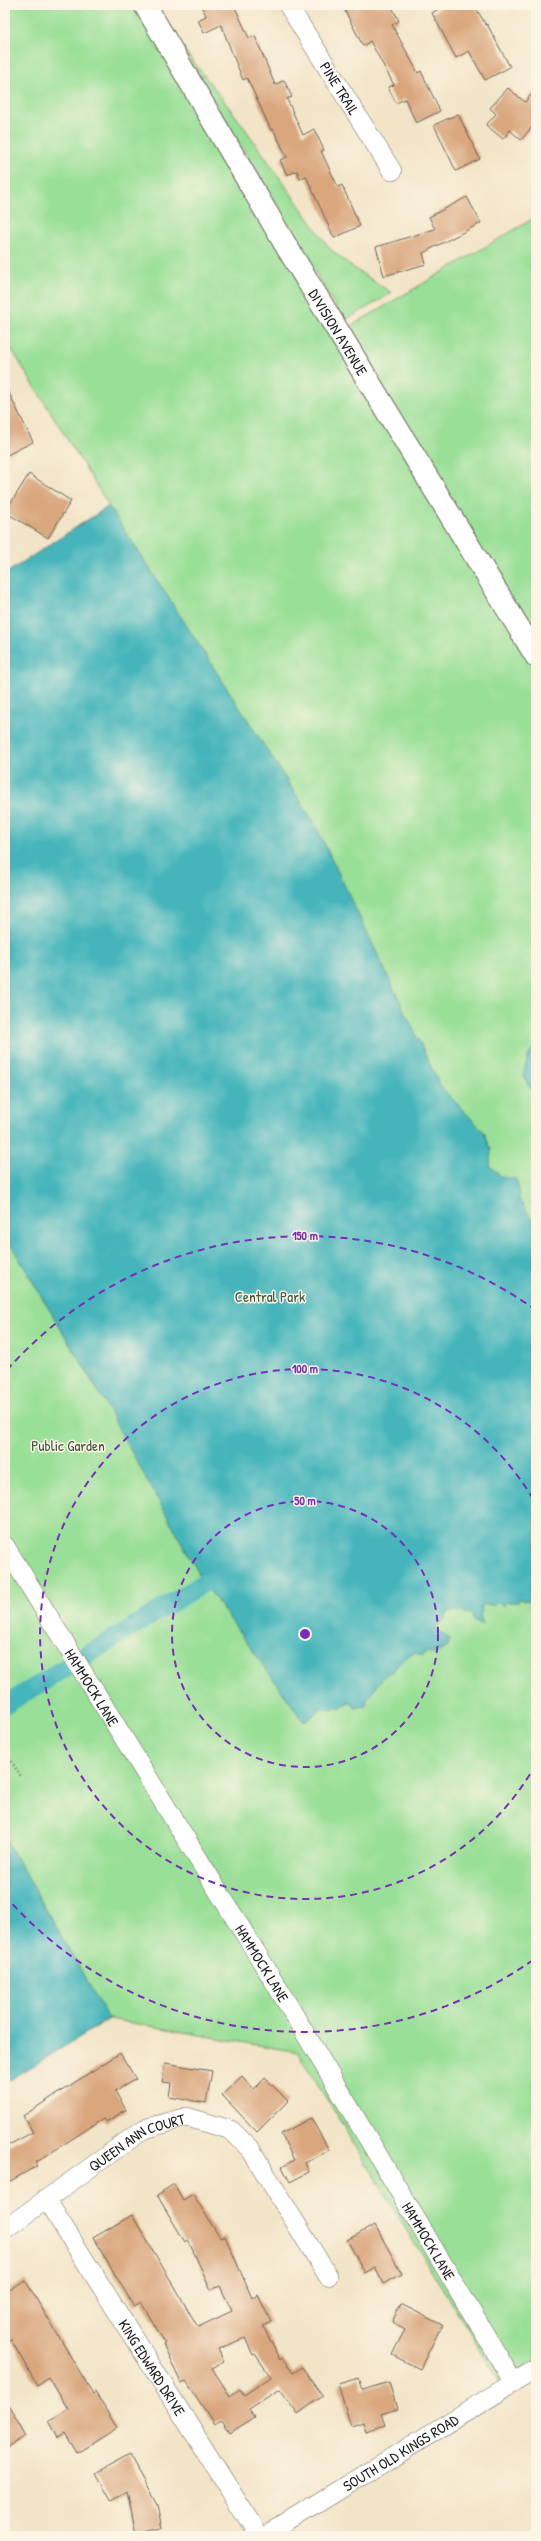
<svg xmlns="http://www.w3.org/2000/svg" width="541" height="2541" viewBox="0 0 541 2541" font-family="'Patrick Hand',sans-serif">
	<rect width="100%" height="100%" fill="#fcf5e5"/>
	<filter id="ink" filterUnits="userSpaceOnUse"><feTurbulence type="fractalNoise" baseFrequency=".025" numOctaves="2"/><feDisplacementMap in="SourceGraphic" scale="8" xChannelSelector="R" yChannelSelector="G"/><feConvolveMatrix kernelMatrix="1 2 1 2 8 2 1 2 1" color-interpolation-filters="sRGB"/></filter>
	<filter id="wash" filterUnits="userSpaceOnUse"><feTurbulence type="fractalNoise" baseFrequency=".012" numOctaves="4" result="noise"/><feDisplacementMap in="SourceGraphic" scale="16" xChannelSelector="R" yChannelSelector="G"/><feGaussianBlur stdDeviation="0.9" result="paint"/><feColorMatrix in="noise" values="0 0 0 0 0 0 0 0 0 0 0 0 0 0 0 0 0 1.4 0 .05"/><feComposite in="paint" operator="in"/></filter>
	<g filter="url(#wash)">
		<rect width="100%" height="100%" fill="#f2e4c7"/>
		<path fill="#9adf97" stroke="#5b7e5a" d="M5,5H146L339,333L536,217V2369L504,2389L298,2052L109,2019L5,2083V574L109,506L5,339Z
			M182,47L241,123L330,249L355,269L392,293L344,321Z"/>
		<path fill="#45b5bb" stroke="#30686c" d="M109,506L315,824L441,1087L484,1132L491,1150L490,1166L502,1177L516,1179L520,1193L519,1200L536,1225V1592L529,1601L520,1599L518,1602H506L504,1606L497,1603L493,1606L488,1604L481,1606L482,1612L480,1615L483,1625L473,1620L472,1614L455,1611L446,1613L444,1620L435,1628L450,1639L448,1647L434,1654L428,1652L422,1656L417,1653C405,1656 400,1660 394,1671C380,1674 377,1690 367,1699L366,1706L355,1708L353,1703L348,1702L341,1708L322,1709L304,1722L204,1583L99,1393L5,1235V574Z
			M536,1046V1092L530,1088L523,1075L529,1054Z
			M5,1838L109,2019L5,2083Z"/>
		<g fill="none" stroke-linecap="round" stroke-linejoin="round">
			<path stroke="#45b5bb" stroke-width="19" d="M5,1705L204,1583"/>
		</g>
		<g id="blocks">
			<path fill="#d9a67d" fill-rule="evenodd" d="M201,5H234L249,38L255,36L275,85L284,80L292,97L287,99L303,135L314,129L324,150L321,151L338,187L342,185L360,226L334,238L306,176L300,179L297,171L287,175L280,160L287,157L273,129L271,130L247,78L243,80L221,25L204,33L198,20L206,16Z
				M342,5H391L399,21L392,25L418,73L421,71L440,111L416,123L405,99L396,103L388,87L394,85L370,41L363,46Z
				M445,5H474L486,25L487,24L510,67L485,80L469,51L456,58L432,13Z
				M508,88L525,102L536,89V122L521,140L510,130L503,139L486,125L496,114L490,108Z
				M458,114L480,159L456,171L434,125Z
				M467,197L481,223L423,253L426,264L384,276L376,247L435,229L429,217Z
				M5,385L33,442L5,456Z
				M29,474L71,501L48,538L5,512Z
				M120,2053L136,2079L115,2091L126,2110L106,2122L103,2119L35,2163L37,2166L5,2184V2147L33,2132L23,2116Z
				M165,2063L212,2071L206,2103L169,2097L171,2083L162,2082Z
				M242,2076L254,2089L265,2078L288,2101L257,2132L222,2095Z
				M311,2118L329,2150L305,2163L309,2172L290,2182L282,2167L294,2160L281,2134Z
				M174,2184L183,2200L193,2194L220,2238L225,2236L252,2298L258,2295L271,2322L263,2326L280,2360L282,2358L293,2373L302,2367L323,2396L298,2414L280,2389L249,2409L255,2417L230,2433L222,2420L214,2424L186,2381L181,2383L163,2344L165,2343L141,2302L134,2306L93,2238L132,2215L198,2327L232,2311L220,2286L211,2290L188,2240L185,2242L157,2195ZM245,2338L253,2355L255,2354L271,2377L244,2395L240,2389L230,2396L212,2368L224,2362L218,2349Z
				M375,2225L402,2274L383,2284L375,2267L365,2273L347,2240Z
				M25,2280L93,2394L95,2392L117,2428L77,2453L65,2433L58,2437L49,2421L68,2409L49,2377L37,2385L11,2340L5,2343V2293Z
				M401,2304L442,2325L420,2369L392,2355L405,2329L392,2322Z
				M359,2378L363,2390L389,2382L397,2409L381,2414L385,2425L366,2431L363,2422L351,2426L338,2384Z
				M5,2399L26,2436L5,2448Z
				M129,2455L157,2505L162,2528L136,2534L127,2492L112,2501L96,2473Z"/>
		</g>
	</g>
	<g filter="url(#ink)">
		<use href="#blocks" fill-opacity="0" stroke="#676258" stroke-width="1"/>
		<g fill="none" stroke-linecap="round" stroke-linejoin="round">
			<g stroke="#676258" stroke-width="20">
				<g id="minor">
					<path id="s1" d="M288,5L392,171"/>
					<path id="s2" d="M5,1546L275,1983L514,2383"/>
					<path id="s3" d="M46,2199L259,2536"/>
					<path id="s4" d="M5,2229L144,2129L187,2117L231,2130L251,2150L328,2276"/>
					<path id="s5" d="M264,2536L536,2369"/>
				</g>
			</g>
			<g stroke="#676258" stroke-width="24">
				<g id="tertiary">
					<path id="s6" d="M145,5L288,249L536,656"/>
				</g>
			</g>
			<path stroke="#676258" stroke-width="2.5" stroke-dasharray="1 3" stroke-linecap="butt" d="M5,1751L22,1778"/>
			<use href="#minor" stroke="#fff" stroke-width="19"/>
			<use href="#tertiary" stroke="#fff" stroke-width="22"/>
		</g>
	</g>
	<g fill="none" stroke="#7b2cbf" stroke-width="2" stroke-dasharray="7 5">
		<circle cx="305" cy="1634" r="133"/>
		<path d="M536 1764A265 265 0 1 1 536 1504"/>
		<path d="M533 1960A398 398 0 0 1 7 1898M7 1370A398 398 0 0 1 533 1308"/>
	</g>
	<g text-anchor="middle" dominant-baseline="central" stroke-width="3" stroke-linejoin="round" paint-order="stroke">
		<g font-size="15" fill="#1c1c1c" stroke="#fcf5e5">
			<text stroke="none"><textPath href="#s1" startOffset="98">PINE TRAIL</textPath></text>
			<text stroke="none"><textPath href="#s6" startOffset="380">DIVISION AVENUE</textPath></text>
			<text stroke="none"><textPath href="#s2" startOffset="166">HAMMOCK LANE</textPath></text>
			<text stroke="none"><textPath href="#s2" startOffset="490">HAMMOCK LANE</textPath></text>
			<text stroke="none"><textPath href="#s4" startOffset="159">QUEEN ANN COURT</textPath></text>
			<text stroke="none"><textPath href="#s2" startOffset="814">HAMMOCK LANE</textPath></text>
			<text stroke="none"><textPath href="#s3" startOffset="199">KING EDWARD DRIVE</textPath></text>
			<text stroke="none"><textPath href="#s5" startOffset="160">SOUTH OLD KINGS ROAD</textPath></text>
		</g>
		<g font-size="15" fill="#425641" stroke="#fcf5e5">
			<text x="270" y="1296">Central Park</text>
			<text x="68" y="1445">Public Garden</text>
		</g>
	</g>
	<circle cx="305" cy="1634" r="6" fill="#7b2cbf" stroke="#fcf5e5" stroke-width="2"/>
	<g font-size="12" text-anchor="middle" font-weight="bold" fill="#7b2cbf" stroke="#fcf5e5" stroke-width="3" stroke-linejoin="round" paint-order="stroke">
		<text x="305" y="1240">150 m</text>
		<text x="305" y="1373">100 m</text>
		<text x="305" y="1505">50 m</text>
	</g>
	<rect width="541" height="2541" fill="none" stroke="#fcf5e5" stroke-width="20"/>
</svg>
